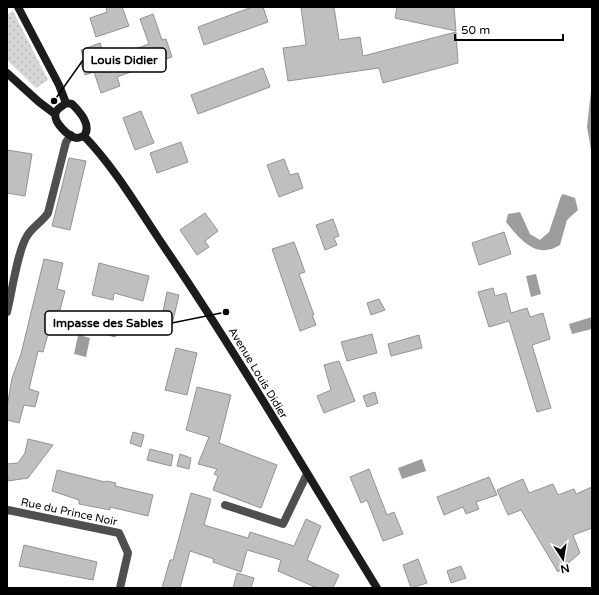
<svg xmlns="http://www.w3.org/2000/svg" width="599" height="595" viewBox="0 0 599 595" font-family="'Varela Round',sans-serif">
	<defs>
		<pattern id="park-dots" width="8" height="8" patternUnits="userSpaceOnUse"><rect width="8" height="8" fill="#d6d6d6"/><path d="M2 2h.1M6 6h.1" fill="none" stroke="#b6b6b6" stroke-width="1.8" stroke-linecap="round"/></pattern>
	</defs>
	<rect width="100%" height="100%" fill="#fff"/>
	<path fill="url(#park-dots)" d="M13,11L48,80L36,88L7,60V15Z"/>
	<path fill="#9d9d9d" d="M592,82V155L587,127Z
		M563,194L575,198L578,210L567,220L560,245C536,260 520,239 506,222L508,214L520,212L530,234L540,240L549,232L561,196Z
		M536,274L541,294L531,297L526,276Z
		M592,317V329L572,334L569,324Z
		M79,331L83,332V336L90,338L86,357L74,354Z
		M422,459L426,471L402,479L398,468Z"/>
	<path fill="#bfbfbf" stroke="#939393" d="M106,7H122L129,26L96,37L90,18L107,12Z
		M252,7H263L268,22L204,45L198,27Z
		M301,7H334L339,40L360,37L363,56L456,32L458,63L383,83L379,68L288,81L283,48L306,45Z
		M397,7H454L456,31L395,18Z
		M153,14L162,40L166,39L172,57L117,77L120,86L101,93L94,72L85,75L81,64L85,62L81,50L100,43L105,60L149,44L140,19Z
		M263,68L270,87L198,114L191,95Z
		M141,111L154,143L135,150L123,118Z
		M181,142L188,162L157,173L150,153Z
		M7,150L32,154L25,196L7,193Z
		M69,158L86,161L70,230L52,226Z
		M284,159L290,175L298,173L303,188L279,197L267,165Z
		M205,213L218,231L205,241L209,247L197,255L180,230Z
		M333,219L339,236L334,238L337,245L325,250L316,225Z
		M504,232L511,254L479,265L472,243Z
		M294,242L305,272L299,274L314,315H312L316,325L300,331L272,249Z
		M44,259L63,263L57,289L65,291L60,310L58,309L51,334H48L43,352L38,351L29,389L39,392L35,407L24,405L19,423L7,420V407L12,378L21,354Z
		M99,263L149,276L143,301L114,293L113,300L92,295Z
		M493,288L495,296L506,293L511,313L527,308L530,317L543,313L550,339L532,345L551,408L537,412L509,321L489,327L478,292Z
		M167,292L179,295L171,329L160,326Z
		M379,299L385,310L371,315L367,303Z
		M103,316L120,320L115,337L105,334L106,330L100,329Z
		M372,334L377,353L347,361L341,342Z
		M419,335L422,348L391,356L388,344Z
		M176,348L197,353L187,395L165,390Z
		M339,361L355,401L324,413L317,396L331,390L324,365Z
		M197,387L231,395L219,443L277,465L261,508L213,490L218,476L214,474L217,469L198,464L209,437L186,430Z
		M375,392L378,403L367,407L363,396Z
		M133,432L144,435L141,447L130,443Z
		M28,439L53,445L28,478L8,481L7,464L18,463L25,453Z
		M150,449L173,455L171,466L147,460Z
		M180,454L191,458L189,469L177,466Z
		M369,469L387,515L394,512L403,534L383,541L367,500L361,503L350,477Z
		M57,470L105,482L106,481L116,483L115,486L153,495L148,516L110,507V510L79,504V500L52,491Z
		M489,477L497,495L476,502L479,509L466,514L463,507L444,515L437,497Z
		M523,479L529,493L553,484L558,495L574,489L576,494L592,487V528L573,535L580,553L558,572L521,510L508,515L497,490Z
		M191,493L211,499L204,525L248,538L250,532L294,546L306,519L321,526L307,560L339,575L333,588H317L278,571L281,560L247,550L241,572L213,562L214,559L190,551L180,588H162L170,560H173Z
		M24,545L97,562L93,580L19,566Z
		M418,559L427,583L411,588L403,565Z
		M461,566L466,578L451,583L447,571Z
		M237,573L254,578L251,588H233Z"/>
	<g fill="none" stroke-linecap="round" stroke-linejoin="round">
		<path stroke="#4f4f4f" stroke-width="8" d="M7,312C12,293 17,252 27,236C32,227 42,222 48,213L66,142L71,135
			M225,505L283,524L307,474
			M7,511L8,510L119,533L128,553L120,588"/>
		<path stroke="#1c1c1c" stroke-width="8" d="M18,7L59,85L66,103
			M7,73L39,102L55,114
			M66,103L72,104C80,112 92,125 84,136C81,137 79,138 77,138C68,137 52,121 56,112C58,108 63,106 66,103Z
			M84,136C117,170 142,215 169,254C242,362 308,476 377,588"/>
	</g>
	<g text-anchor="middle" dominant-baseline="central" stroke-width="3.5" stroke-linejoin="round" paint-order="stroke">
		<g font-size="11" fill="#000" stroke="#fff">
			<text transform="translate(258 373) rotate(59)">Avenue Louis Didier</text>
			<text transform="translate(69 512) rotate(12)">Rue du Prince Noir</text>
		</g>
	</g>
	<path fill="none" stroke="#000" stroke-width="1.5" d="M54 101L83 60M226 312L172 323"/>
	<g fill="#000" stroke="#fff" stroke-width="1.5">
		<circle cx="54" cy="101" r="4"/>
		<circle cx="226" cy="312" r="4"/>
	</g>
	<g fill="#fff" stroke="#000" stroke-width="1.5">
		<rect x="83" y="48" width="83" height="24" rx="4"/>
		<rect x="45" y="311" width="127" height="24" rx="4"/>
	</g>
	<g font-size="12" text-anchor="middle" font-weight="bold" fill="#000">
		<text x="124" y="64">Louis Didier</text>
		<text x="108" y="327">Impasse des Sables</text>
	</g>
	<rect width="599" height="595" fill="none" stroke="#000000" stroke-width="16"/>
	<g transform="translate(563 559) rotate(168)" stroke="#ffffff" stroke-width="3" paint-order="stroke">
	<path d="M0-3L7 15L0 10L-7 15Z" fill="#000000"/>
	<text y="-6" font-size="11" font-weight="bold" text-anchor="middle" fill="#000000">N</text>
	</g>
	<path d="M455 34v6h108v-6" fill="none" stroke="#000000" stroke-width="2"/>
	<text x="461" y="34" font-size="12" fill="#000000" stroke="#ffffff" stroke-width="3" paint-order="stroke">50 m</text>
</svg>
